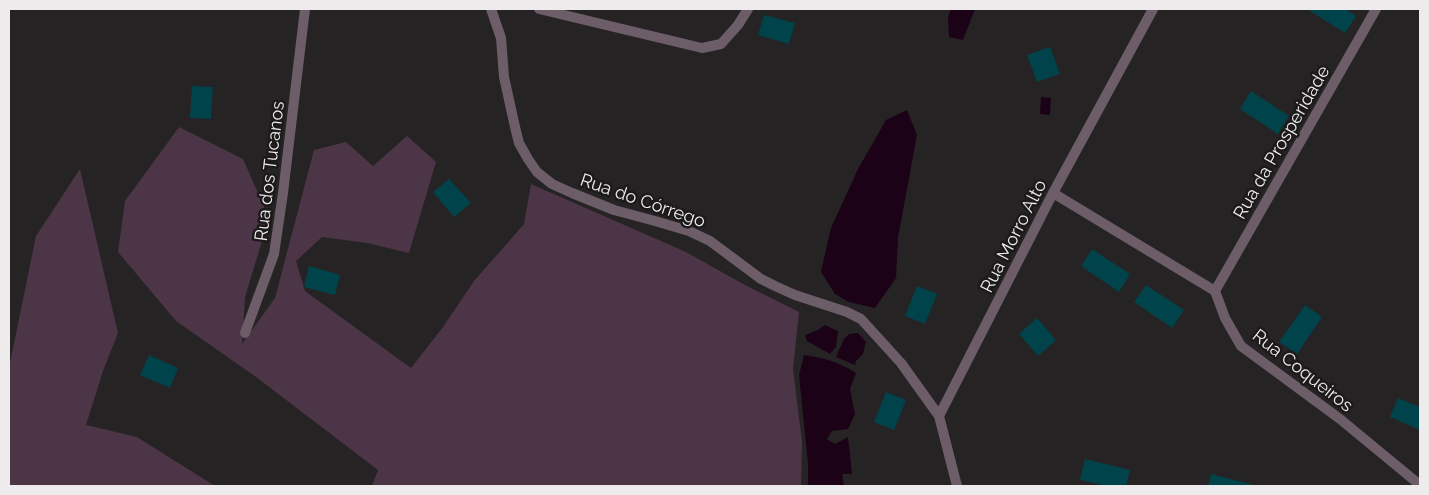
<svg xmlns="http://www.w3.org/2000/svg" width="1429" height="495" viewBox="0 0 1429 495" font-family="Raleway,sans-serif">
	<rect width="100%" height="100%" fill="#262325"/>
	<path fill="#4c3546" d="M179,127L243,159L269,218L245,297L242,344L275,298L314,150L346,142L373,166L407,136L436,162L409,253L367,243L322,237L296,261L305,291L411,368L443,327L474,281L524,224L531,184L686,252L745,285L799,312L793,369L802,442L801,486H372L378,470L256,377L176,321L118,252L125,201Z
		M80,169L118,333L103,371L86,425L137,437L215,486H9V368L36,236Z"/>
	<path fill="#1c0217" d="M951,9H975L963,40L949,37L948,17Z
		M1041,97L1051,98L1050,115L1040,114Z
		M907,110L917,135L898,237L896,278L875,308L849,302L835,294L821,272L831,228L858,169L886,120Z
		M825,325L838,331L836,347L830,354L807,341L805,335L818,330Z
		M858,333L866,342L863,354L856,361L855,365L836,357L844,339L849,334Z
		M804,355C824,358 839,362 856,373L850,389L855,414L848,429L832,431L827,439L835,444L848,437L852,474H842L844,486H808V464L799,375Z"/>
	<path fill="#00434a" d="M1307,9H1345L1356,16L1345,33Z
		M764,15L795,23L789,44L758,35Z
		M1050,47L1060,74L1037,82L1027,55Z
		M192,86L213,87L211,119L190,118Z
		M1251,91L1289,116L1278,134L1240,109Z
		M449,179L471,203L454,217L433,192Z
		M1092,249L1130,274L1119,292L1081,266Z
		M309,266L340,275L335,295L304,287Z
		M1146,285L1184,310L1172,328L1134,302Z
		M917,286L937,294L925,324L905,316Z
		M1305,305L1322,317L1297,354L1279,342Z
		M1037,318L1056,340L1038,356L1019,334Z
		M149,355L178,368L170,388L140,375Z
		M886,392L906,400L894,430L874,422Z
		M1398,398L1420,407V430L1390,417Z
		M1085,459L1130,470L1126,486H1107L1080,480Z
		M1211,474L1258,486H1208Z"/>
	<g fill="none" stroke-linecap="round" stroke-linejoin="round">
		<path stroke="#6d5d69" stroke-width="10" d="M491,9L501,38L504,77L515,127L519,143L528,159L537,172L552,184L572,193L614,210L655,221L689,231L710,241L761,279L775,286L795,295L847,312L861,319L901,363L939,416
			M539,9L702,48L721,44L738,25L748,9
			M1053,193L1215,291L1225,318L1241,346L1340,419L1420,485
			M1215,291L1376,9
			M245,333L274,254L283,193L305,9
			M957,486L939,416L1053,193L1153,9"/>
	</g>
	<g text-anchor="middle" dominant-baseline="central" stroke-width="5" stroke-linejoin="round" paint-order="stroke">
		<g font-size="18" fill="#edebec" stroke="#1c1a1b">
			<text transform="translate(1281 142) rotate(-60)">Rua da Prosperidade</text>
			<text transform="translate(269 171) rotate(-83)">Rua dos Tucanos</text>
			<text transform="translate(643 200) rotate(19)">Rua do Córrego</text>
			<text transform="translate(1013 236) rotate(-63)">Rua Morro Alto</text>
			<text transform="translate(1303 370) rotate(38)">Rua Coqueiros</text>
		</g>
	</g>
	<rect width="1429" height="495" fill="none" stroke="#edebec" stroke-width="20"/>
</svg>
